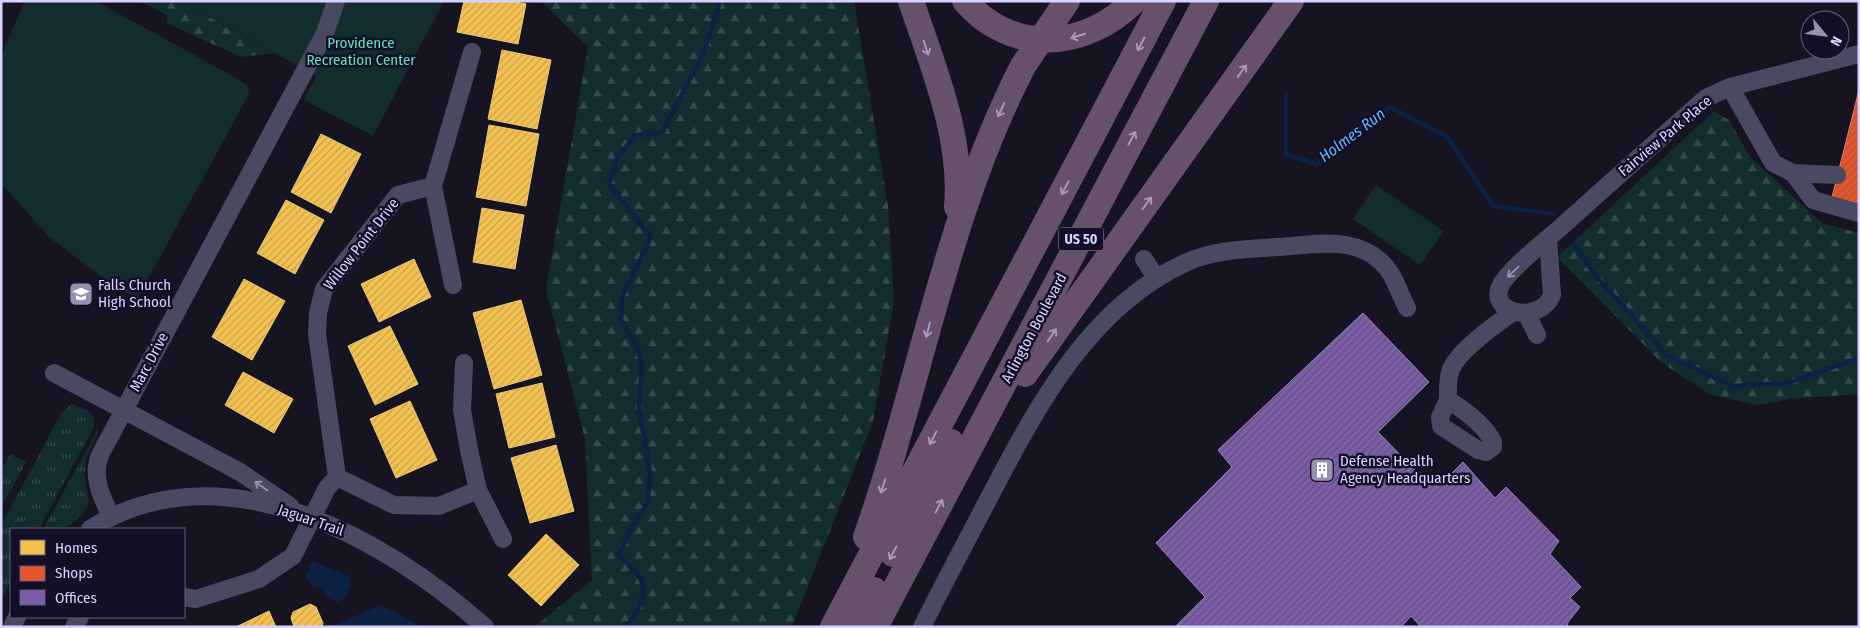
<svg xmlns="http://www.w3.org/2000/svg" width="1860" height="628" viewBox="0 0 1860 628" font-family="'Fira Sans Condensed',sans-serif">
	<defs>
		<pattern id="grass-tufts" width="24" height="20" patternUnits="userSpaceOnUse" patternTransform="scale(1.25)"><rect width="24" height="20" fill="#132c2d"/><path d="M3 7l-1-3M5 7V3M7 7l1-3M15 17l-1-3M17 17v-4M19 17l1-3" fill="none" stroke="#354a4c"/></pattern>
		<pattern id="forest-firs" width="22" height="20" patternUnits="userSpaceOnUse" patternTransform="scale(1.25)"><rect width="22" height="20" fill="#132c2d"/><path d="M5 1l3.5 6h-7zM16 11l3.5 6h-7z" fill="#354a4c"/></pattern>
		<pattern id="homes-hatch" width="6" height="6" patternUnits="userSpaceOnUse" patternTransform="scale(1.25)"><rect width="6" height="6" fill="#f2c14e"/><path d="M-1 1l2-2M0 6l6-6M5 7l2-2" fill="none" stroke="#c6a14e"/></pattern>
		<pattern id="shops-hatch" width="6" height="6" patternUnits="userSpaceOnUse" patternTransform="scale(1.25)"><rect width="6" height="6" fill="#e4572e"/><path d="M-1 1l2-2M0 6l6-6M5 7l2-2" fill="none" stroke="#b35037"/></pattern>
		<pattern id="offices-hatch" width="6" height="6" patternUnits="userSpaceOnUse" patternTransform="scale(1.25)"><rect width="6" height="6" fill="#7b5ea7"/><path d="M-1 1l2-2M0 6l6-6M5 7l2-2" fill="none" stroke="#61507e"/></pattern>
	</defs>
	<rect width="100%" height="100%" fill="#161421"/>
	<path fill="url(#grass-tufts)" d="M72,404L87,410L94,417V427L39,529H11V581L1,600V525L62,412Z
		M98,429C98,439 88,450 86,461C79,495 107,501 64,529H43Z
		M11,454L26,462L1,508V469Z"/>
	<path fill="url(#forest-firs)" d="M140,1H181L274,53L241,57L167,23V15Z
		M541,1H854L888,206L894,301L873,421L792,627H534L592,580L585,439L546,289L588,47Z
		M1714,111L1729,120L1751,158L1822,223L1859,233V394L1791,399L1757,405L1709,394L1661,362L1557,257Z"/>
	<path fill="#132c2d" d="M25,1H96L247,84L249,94L137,299L102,277L49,237L1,183V60L5,46Z
		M181,1H444L373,136L304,100L316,76Z
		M1376,185L1444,231L1420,265L1353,219Z"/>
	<path fill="#0d2144" d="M312,561L349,576L352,581L345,599L337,602L328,598L323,589L319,586L313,588L306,577Z
		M381,605L423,627H329Z"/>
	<path fill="url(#homes-hatch)" stroke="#eac783" d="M464,1H511L526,4L518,44L457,32Z
		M502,50L551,60L537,129L488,119Z
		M489,125L539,134L526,206L476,197Z
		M321,134L361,154L331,213L291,192Z
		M286,200L324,220L295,274L257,253Z
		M482,208L524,215L515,269L473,262Z
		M414,259L431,297L379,322L361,284Z
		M244,279L285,301L252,360L212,337Z
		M521,300L542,375L494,389L473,313Z
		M390,326L418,384L375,405L348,346Z
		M243,372L293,399L274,433L225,405Z
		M542,383L555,437L509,448L496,394Z
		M410,401L437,460L396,478L370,419Z
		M556,445L574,511L530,523L511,458Z
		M546,534L579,565L541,606L508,575Z
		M310,604L316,607L323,623L322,627H294L291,618L293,612Z
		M269,611L276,627H236Z"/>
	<path fill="url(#shops-hatch)" stroke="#e17c6d" d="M1859,90V208L1831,201Z"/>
	<path fill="url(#offices-hatch)" stroke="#9781c1" d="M1363,313L1429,382L1378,432L1418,473L1449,476L1463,462L1495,498L1506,487L1559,541L1550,554L1581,587L1570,598L1580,607L1568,622L1567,627H1421L1411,616L1401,627H1175L1205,597L1156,543L1232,467L1218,450Z"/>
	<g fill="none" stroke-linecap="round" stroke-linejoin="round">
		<path stroke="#0d2144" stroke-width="4.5" d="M1286,94V155L1317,164L1390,107L1447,137L1493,206L1554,214
			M1574,244L1594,274L1668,356L1733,386L1788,383L1859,358
			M624,627C632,622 634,617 638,608C651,581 638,575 619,555L630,531L648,502L650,472L639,408L642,366L638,349L621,319L622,297L651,237L609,184L618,156L636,135L662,133L704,52L720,1"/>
		<path stroke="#4a4962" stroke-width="18" d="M1730,87L1773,163L1793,173
			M1837,175L1793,173L1813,200L1859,213
			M433,186L453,285
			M1548,238L1552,295C1540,325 1484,314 1502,283C1512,267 1545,241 1560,228C1609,184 1657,141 1706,98L1730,87L1859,54
			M1144,259L1157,279
			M1526,313L1537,335
			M464,363L462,410L469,450L478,490L503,539
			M54,373L240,472L290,506
			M1448,400L1440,417L1441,426L1478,450L1486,452L1493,447V442C1485,425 1464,410 1448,400C1448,390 1447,379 1451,369C1459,350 1496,324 1513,312
			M337,477L317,334L318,313L324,289L398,195L433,186L472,52
			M337,477L394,505L439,506L478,490
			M111,517C102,497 91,477 100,455L325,33L336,1
			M90,529C221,446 384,537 485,627
			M184,597L196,599L259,579L293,556L327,488L337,477
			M12,627L17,617
			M74,627L80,617
			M922,627C944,583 967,540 990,496C1036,408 1089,307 1185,263C1217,248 1256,249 1292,246C1328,242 1368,238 1391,274C1397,284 1401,297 1407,308"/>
		<path stroke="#67516a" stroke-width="26" d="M911,1C933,67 963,137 957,207
			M965,1C1012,55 1085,50 1134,1
			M1025,374L1291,1
			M866,537C921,381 946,215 1023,66
			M893,554L951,442
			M833,627L1163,1
			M854,627L874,590
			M875,627L1206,1"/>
		<path stroke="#67516a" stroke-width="26" d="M1023,66L1067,1"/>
	</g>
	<defs><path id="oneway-shaft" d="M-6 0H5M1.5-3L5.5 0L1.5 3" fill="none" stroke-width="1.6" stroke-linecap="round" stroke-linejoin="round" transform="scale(1.25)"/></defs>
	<g stroke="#a699bc">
		<use href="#oneway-shaft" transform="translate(1078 36) rotate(163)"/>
		<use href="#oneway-shaft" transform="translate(1141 44) rotate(118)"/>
		<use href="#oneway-shaft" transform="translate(926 48) rotate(72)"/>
		<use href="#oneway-shaft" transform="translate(1242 71) rotate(-54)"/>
		<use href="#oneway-shaft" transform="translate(1001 110) rotate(115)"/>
		<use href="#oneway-shaft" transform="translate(1132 138) rotate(-62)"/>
		<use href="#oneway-shaft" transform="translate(1065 188) rotate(118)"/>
		<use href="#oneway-shaft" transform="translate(1147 203) rotate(-54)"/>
		<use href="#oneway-shaft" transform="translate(928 330) rotate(105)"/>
		<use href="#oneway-shaft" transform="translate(1052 335) rotate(-55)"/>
		<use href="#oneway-shaft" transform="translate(933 438) rotate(118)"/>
		<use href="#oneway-shaft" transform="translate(883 486) rotate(108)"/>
		<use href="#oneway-shaft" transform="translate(939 506) rotate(-62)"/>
		<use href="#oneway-shaft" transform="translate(893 553) rotate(118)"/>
	</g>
	<g stroke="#928eb0">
		<use href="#oneway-shaft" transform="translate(1513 272) rotate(137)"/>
		<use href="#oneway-shaft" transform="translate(261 486) rotate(-145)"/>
	</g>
	<defs>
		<g id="school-square" transform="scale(1.25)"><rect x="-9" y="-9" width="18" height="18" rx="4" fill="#9591b1" stroke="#130f26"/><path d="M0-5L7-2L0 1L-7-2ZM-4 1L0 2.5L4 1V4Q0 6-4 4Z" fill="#fff"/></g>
		<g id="building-square" transform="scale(1.25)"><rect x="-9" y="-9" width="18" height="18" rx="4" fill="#9591b1" stroke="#130f26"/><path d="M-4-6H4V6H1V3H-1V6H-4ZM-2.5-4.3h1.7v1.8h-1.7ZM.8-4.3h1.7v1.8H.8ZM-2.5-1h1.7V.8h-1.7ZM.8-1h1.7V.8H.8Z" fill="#fff"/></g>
	</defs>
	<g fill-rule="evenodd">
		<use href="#school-square" x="81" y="294"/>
		<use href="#building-square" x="1322" y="470"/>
	</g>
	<g text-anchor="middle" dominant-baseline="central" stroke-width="5" stroke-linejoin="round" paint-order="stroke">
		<rect fill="#130f26" stroke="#9e99be" stroke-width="1" x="1058.5" y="227.5" width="45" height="23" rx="4"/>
		<g font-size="14" font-weight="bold" fill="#d9d4ff">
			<text x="1081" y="239">US 50</text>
		</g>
		<g font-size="15" fill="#5fe0c0" stroke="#130f26">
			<text x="361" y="43">Providence<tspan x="361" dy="17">Recreation Center</tspan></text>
		</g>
		<g font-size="15" fill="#d9d4ff" stroke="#130f26">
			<text transform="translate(1665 136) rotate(-40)">Fairview Park Place</text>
			<text transform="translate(361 244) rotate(-52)">Willow Point Drive</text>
			<text transform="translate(1034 328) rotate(-62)">Arlington Boulevard</text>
			<text transform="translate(149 362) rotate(-62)">Marc Drive</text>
			<text transform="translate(311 520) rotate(19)">Jaguar Trail</text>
		</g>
		<g font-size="15" fill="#d9d4ff" stroke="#130f26" text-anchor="start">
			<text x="98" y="285">Falls Church<tspan x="98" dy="17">High School</tspan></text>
			<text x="1340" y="461">Defense Health<tspan x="1340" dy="17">Agency Headquarters</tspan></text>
		</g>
		<g font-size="16" font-style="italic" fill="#62b6ff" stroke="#130f26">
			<text transform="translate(1352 135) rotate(-37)">Holmes Run</text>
		</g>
	</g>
	<rect width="1860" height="628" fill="none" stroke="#d9d4ff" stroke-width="5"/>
	<rect x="10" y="528" width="175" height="90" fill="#130f26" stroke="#625e7d"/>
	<rect x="20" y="540" width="25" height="15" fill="#f2c14e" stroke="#625e7d"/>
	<text x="55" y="553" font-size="15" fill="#d9d4ff">Homes</text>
	<rect x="20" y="566" width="25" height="15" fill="#e4572e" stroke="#625e7d"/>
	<text x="55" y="578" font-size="15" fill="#d9d4ff">Shops</text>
	<rect x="20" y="590" width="25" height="15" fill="#7b5ea7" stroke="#625e7d"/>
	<text x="55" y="603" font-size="15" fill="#d9d4ff">Offices</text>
	<g transform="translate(1825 35) rotate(119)"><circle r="24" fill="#130f26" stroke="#625e7d"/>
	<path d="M0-4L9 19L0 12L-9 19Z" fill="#9591b1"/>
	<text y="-8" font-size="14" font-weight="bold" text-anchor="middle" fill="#d9d4ff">N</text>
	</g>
</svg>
